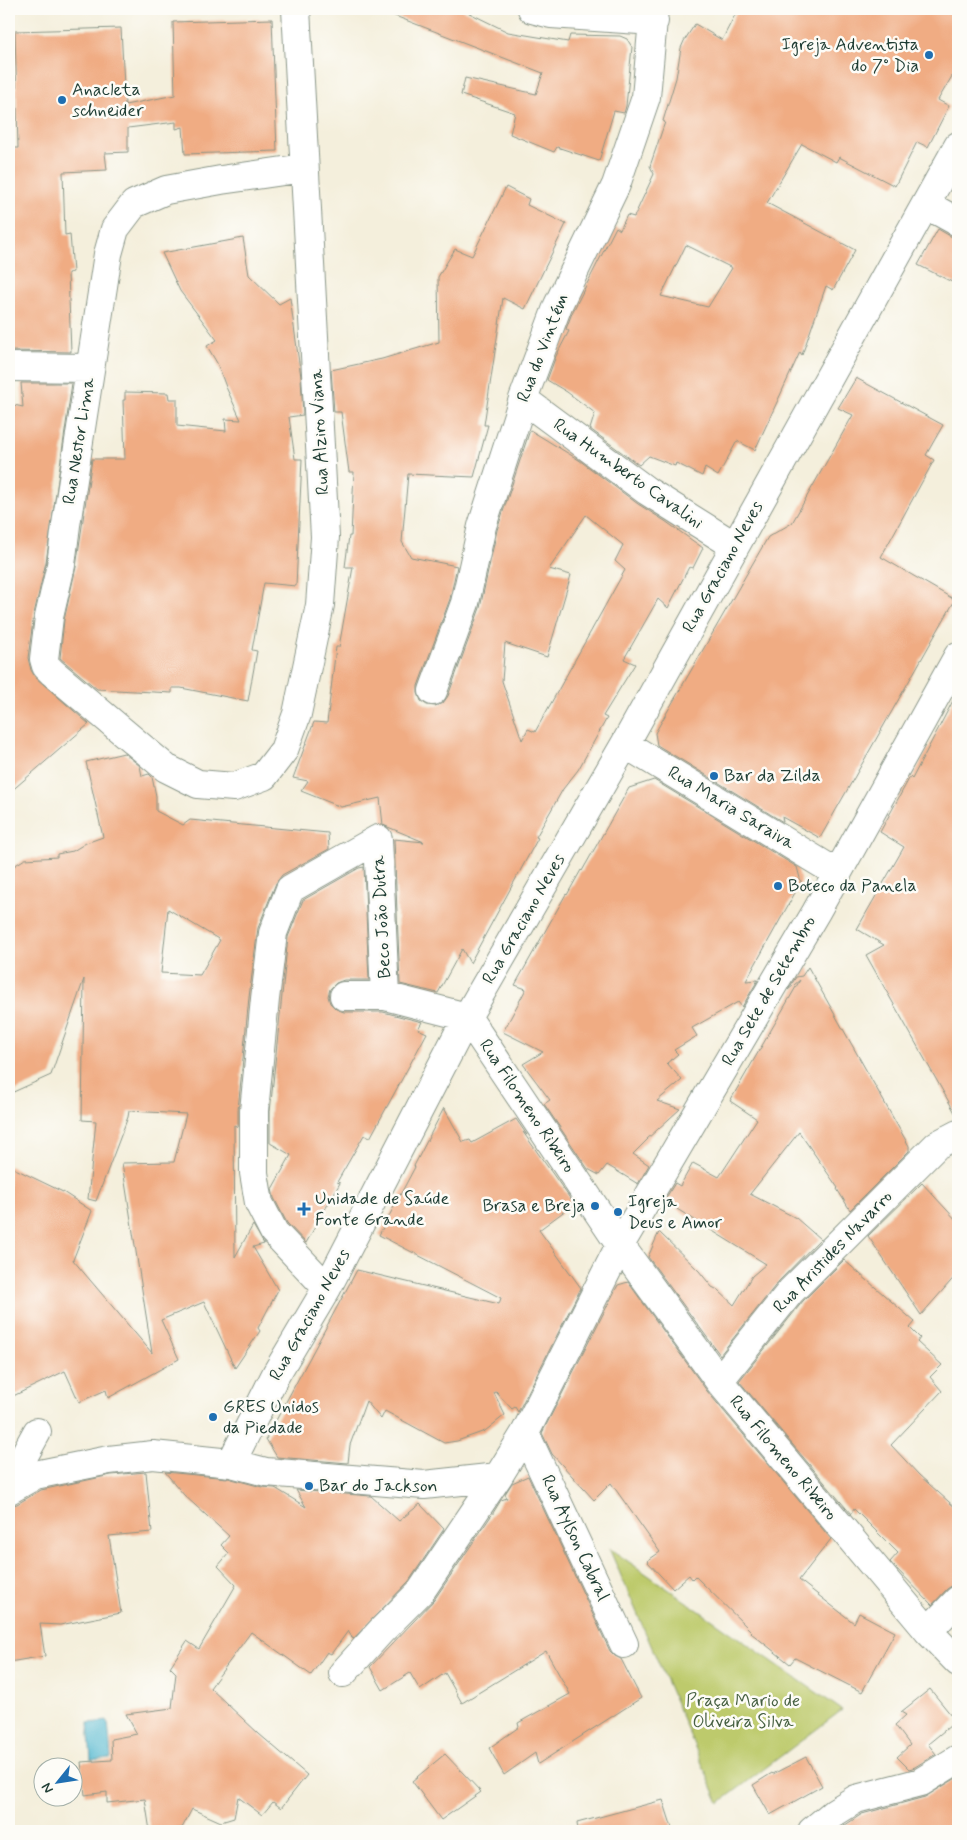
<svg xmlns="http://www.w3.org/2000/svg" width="967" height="1840" viewBox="0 0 967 1840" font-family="Mynerve,sans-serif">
	<rect width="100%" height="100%" fill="#fdfcf7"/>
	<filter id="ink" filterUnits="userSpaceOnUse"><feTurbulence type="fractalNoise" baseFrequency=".02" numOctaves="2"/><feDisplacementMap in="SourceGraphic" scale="10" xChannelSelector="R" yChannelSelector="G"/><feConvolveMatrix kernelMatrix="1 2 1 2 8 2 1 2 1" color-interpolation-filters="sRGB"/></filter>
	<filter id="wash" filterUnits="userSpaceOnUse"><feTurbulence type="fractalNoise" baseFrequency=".0096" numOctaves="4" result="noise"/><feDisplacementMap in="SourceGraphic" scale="20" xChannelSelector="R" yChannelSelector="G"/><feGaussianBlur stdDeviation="1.12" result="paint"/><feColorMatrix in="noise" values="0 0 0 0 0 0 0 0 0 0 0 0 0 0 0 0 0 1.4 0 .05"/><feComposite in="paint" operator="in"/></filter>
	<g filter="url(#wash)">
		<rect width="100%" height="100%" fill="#f4efdc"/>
		<path fill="#bdca6c" stroke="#6e8450" d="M609,1548L842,1710L719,1803Z"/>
		<path fill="#52b8d0" stroke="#387a82" d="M108,1721L111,1758L91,1760L88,1723Z"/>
		<g id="blocks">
			<path fill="#f0ac83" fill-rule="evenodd" d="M382,9H461L508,32L568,42L570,35L620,36L627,39L632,47L626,106L624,113L614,111L599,161L557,147L554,152L510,134L515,113L461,95L465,78L536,94L543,73L382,11Z
				M738,9H958V66L938,100L949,106L928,147L917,142L895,186L839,157L836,162L802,144L767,203L855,250L833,290L826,286L802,355L800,352L755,450L737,441L718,476L705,468L702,476L676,463L675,466L649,456L639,465L590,429L595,413L567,392L547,380L556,356L569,331L566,329L572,313L616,227L620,230L627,215L634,217L654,174L650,166L665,122L663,121L676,78L681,48L684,41L695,24L722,40ZM686,245L732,268L708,307L661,296Z
				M272,19L277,151L185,154L183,127L176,129V122L128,128V152L105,153L107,170L63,172L65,235L70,234L73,272L68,273L71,352L9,351V148H18L15,31L121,28L125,105L175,95L173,22Z
				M506,187L529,199L527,205L566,224L525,309L503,298L484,425H488L474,477L408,474L402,542L411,557L457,566L450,599L418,686V693L421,701L427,705L435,706L443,703L448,696L480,608L497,530L530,430L579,460L638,504L665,521L703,548L693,568L689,567L668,608L658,599L624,659L635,664L603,716L607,718L578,770L563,789L536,837L538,838L470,963L462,949L438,993L400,984L394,839L424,842L383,825L380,798L341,807L301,791L308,781L293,778L314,722L327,723L336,647H339L353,567H345L349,536H351L354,472H349L341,412H334L331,370L382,359L439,342L438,277L455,249L472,256ZM586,515L623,545L615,561L625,570L535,732L528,729L522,740L502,681L505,643L547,657L571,575L549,569Z
				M938,229L950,236L958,238V285L918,265Z
				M243,238L249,275L279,304L290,298L301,377L303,415L289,417L295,459H302L296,586L264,583L252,650L257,651L248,701L181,688H172V693L97,689L60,658L64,620L76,567L92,459H125L123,400H125V392L168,393L169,399H177V426L226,431L225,419L241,420L226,387L217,363L207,346L217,340L180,291L162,253Z
				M856,378L943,425L926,455L934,460L881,557L955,600L820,838L782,817L783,822L657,745L655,733L768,537L792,523L853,415L838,408Z
				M21,383H72L46,562L34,614L28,658L31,670L35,677L89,724L9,793V404L23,407Z
				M958,691V1118L866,955L884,945L857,929L904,847L880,832L910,777L912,779Z
				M124,753L140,766L142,776L149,774L152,777L156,796V811L183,825L190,820L328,833L329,849L282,875L276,883L258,928L249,997L238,1110V1127L234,1125L235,1257L253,1225L264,1244L253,1247L278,1290L258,1328L260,1331L235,1368L204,1302L161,1320L179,1359L108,1398L106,1390L79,1402L65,1371L9,1398V1166L63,1192L92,1211L73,1260L152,1353L122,1163L174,1162L186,1114L129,1111L128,1117L96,1201L88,1199L96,1121L82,1120L84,979L51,1075L9,1094V869L25,859L57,857V854L73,851L86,843L103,837L86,762ZM168,909L220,940L200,975L161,973Z
				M654,780L797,867L801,882L746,981L758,980L742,1007L738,1002L692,1028L697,1036L674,1050L678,1054L667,1063L682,1080L657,1101L680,1109L647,1139H648L633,1154L649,1165L638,1184L607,1165L599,1175L588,1169L544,1104L550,1100L523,1064L543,1052L503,1032L526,989L515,985L566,894L567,895L581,870L582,871L629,788Z
				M364,867L369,980H344L336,983L330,989L328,996L330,1003L336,1009L344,1012H383L422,1022L418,1029L427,1033L370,1138L364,1135L337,1182L340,1183L306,1243L287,1223L274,1198L272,1189L291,1155L270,1143V1112L288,937L303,900L359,868Z
				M808,967L909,1146V1151L850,1210L837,1189L838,1188L799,1132L750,1194L796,1218L820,1239L779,1281L720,1355L648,1257L659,1232L699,1271L712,1287L718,1290L734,1305L752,1276L766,1264L664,1201L675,1183L680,1186L693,1163L719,1177L757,1119L730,1101L800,980L788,990L796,977L802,976Z
				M444,1108L463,1142L470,1140L472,1143L516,1119L527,1135L523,1132L574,1204L539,1230L581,1288L518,1412L515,1407L512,1409L496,1392L494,1393L505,1415L485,1431L457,1441L444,1443L385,1411L381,1419L366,1401L350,1445L348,1463L277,1457L266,1439L357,1270L499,1304L501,1298L379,1235L415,1167L414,1166Z
				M922,1183L958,1222V1273L921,1315L868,1236Z
				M844,1260L915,1322L910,1328L920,1338L917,1342L942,1365L930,1377L942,1391L891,1445L919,1475L958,1510V1585H953L947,1589L932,1605L890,1562L898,1553L854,1509L851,1514L739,1381L803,1301Z
				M628,1282L707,1391L831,1539L799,1580L854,1623L859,1613L895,1632L862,1692L795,1658L790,1664L751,1633L752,1632L695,1576L692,1579L689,1575L673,1589L647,1561L660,1552L611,1483L594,1500L552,1454L542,1433L618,1285Z
				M146,1472L152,1532L109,1536L121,1613L60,1625L40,1624L45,1656L9,1662V1506L17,1504L41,1490L111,1475Z
				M165,1472L228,1478L262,1487L275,1488L306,1507L296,1490L371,1496L399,1521L420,1504L444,1529L409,1581L353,1639L348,1631L331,1654L327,1652L311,1675L251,1632L210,1688L259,1734L307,1775L281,1808L273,1802L262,1815L238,1797L234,1818L221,1822L192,1809L182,1828L150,1831L145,1799L107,1803V1792L85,1795L81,1762L112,1760L111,1739L137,1734L126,1714L172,1708L176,1673L170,1667L187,1641L199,1649L236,1585L218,1566L229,1553L221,1545L229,1536L184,1495Z
				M528,1476L610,1651L615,1656L621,1659L641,1698L538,1764L535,1753L504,1775L489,1748L519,1727L518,1723L570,1694L546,1651L462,1703L445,1673L420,1690L410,1673L383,1690L370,1667L434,1600L491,1516L493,1514V1513L501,1500L507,1498L505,1494L512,1483Z
				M930,1689L956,1721L928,1744L936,1754L915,1767L909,1769L897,1757L910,1745L895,1725L906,1715L901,1712Z
				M445,1754L481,1792L441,1820L412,1781Z
				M806,1757L822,1786L770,1815L753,1785L772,1773L773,1774Z
				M958,1777V1831H836L862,1814L925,1797Z
				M663,1800L673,1831H578L577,1823Z"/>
		</g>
	</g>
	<g filter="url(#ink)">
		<use href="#blocks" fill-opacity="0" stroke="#8a9688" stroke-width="1"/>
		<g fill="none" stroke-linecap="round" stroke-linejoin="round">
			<g stroke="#8a9688" stroke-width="30">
				<path id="street" d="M296,9L325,537L320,605L297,714L284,750L264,776L234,787L198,784L166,768L52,672L46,666L44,659L49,617L61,565L66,525L108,254L115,229L134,204L166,190L221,180L304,168
					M532,9L551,14L654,21
					M927,205L958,222
					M9,367L90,368
					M523,399L647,491L735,546
					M433,691L465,603L482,526L523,399L558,305L616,185L646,97L654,9
					M625,744L837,873
					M344,996H385L467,1017
					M467,1017L620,1245L719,1381L928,1631L958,1662
					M327,1288L274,1232L259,1203L254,1173V1111L265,999L273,933L290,889L378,839L385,996
					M719,1381L791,1291L937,1145L958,1134
					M525,1433L624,1644
					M231,1463L276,1374L327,1288L467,1017L625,744L958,146
					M15,1472L37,1432
					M9,1490L35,1475L109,1460L153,1455L231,1463L266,1472L424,1485L498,1477
					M928,1631L958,1600
					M343,1673L381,1631L421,1591L498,1477L525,1433L620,1245L816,912L958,656
					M812,1831L835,1812L856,1799L921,1782L958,1759"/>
			</g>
			<use href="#street" stroke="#fff" stroke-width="28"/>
		</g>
	</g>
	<g fill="#1f6fb2" stroke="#fdfcf7" stroke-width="2">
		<circle cx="929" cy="55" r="5"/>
		<circle cx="62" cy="100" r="5"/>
		<circle cx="714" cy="776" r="5"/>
		<circle cx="778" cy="886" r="5"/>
		<circle cx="595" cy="1206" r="5"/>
		<path d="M301.5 1201.5h5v5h5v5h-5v5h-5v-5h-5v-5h5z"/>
		<circle cx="618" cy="1212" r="5"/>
		<circle cx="213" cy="1417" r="5"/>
		<circle cx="309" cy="1486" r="5"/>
	</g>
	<g text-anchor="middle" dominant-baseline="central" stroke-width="5" stroke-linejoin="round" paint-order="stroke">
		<g font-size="18" fill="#1f3d34" stroke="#fdfcf7" text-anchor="start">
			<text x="919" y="45" text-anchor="end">Igreja Adventista<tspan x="919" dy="21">do 7˚ Dia</tspan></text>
			<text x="72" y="90">Anacleta<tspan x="72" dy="21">schneider</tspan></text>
			<text x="724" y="776">Bar da Zilda</text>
			<text x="788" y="886">Boteco da Panela</text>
			<text x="315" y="1199">Unidade de Saúde<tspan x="315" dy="21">Fonte Grande</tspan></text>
			<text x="628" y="1202">Igreja<tspan x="628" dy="21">Deus e Amor</tspan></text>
			<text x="585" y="1206" text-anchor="end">Brasa e Breja</text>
			<text x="223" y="1407">GRES Unidos<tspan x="223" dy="21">da Piedade</tspan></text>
			<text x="319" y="1486">Bar do Jackson</text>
		</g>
		<g font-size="18" fill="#1f3d34" stroke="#fdfcf7">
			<text transform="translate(543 348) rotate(-69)">Rua do Vintém</text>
			<text transform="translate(320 432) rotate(-93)">Rua Alziro Viana</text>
			<text transform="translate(79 441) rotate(-81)">Rua Nestor Lima</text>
			<text transform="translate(628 474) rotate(35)">Rua Humberto Cavalini</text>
			<text transform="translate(723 567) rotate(-61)">Rua Graciano Neves</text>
			<text transform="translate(731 808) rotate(31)">Rua Maria Saraiva</text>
			<text transform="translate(382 917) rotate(-93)">Beco João Dutra</text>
			<text transform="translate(524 919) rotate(-60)">Rua Graciano Neves</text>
			<text transform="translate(769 991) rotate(-60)">Rua Sete de Setembro</text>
			<text transform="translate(527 1106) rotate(56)">Rua Filomeno Ribeiro</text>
			<text transform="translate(833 1252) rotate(-46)">Rua Aristides Navarro</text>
			<text transform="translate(310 1315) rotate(-61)">Rua Graciano Neves</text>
			<text transform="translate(783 1458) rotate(50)">Rua Filomeno Ribeiro</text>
			<text transform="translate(575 1538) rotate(65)">Rua Aylson Cabral</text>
		</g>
		<g font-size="18" fill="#466042" stroke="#fdfcf7">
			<text x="743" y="1701">Praça Mario de<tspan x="743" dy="21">Oliveira Silva</tspan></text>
		</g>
	</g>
	<rect width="967" height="1840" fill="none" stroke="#fdfcf7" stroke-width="30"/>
	<g transform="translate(58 1782) rotate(240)"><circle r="24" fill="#fdfcf7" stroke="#a4b0a9"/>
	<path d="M0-4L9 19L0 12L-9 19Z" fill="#1f6fb2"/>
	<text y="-8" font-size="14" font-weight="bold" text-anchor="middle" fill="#1f3d34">N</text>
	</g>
</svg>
